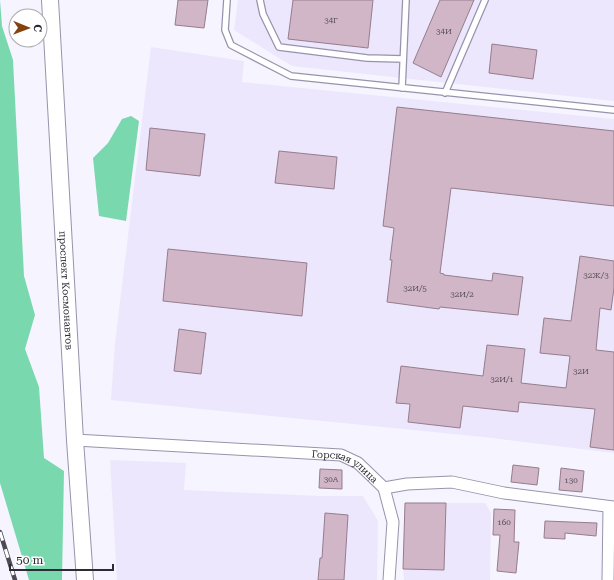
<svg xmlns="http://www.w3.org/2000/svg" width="614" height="580" viewBox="0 0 614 580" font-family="'Roboto Serif',serif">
	<rect width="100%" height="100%" fill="#f6f4ff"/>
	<path fill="#ece7fc" d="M238,0H614V101L292,66L234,30Z
		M151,47L244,61L242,82L614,119V453L484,437L111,400L115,343Z
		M110,460L186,463L184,490L320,496H363L378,521L377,580H117Z
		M405,503H485L491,513L490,580H404L403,569Z"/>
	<path fill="#7ad8ae" d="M0,0L2,26L13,60L24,276L35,315L25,349L39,387L44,458L64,471L62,580H29L0,483Z
		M131,116L139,121L126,221L99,216L93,158L108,143L122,119Z"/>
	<path fill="#d0b6c7" stroke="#957d8d" d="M178,0H208L204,28L175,25Z
		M293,0H373L368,48L288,39Z
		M440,0H474L441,77L413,63Z
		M492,44L537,50L533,79L489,73Z
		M397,107L614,131V206L451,188L440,273L444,274V275L492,281L493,273L523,277L518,315L440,307L439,309L387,302L392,260H390L394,228L383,226Z
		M150,128L205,134L200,176L146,170Z
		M279,151L337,157L334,189L275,183Z
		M168,249L307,263L302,316L163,301Z
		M580,256L614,261V288L611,310L600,308L596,350L614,352V450L590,447L595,409L519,402L518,412L463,406L460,428L408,422L410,404L396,403L401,366L483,376L487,345L525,349L521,383L566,388L570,356L540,353L544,318L571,321Z
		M179,329L206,333L201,374L174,371Z
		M513,465L539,468L537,485L511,482Z
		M561,468L584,471L582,492L559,490Z
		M320,469L342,470V489L319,488Z
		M405,503H446L444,570L403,569Z
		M494,509L515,510L514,542H519L516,573L497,571L500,535H493Z
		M325,513L348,515L344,580H318L320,558H322Z
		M545,521L597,523L596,536L565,533V539L544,538Z"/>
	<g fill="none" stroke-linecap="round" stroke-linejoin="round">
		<g stroke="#9893ac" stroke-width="8">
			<path id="lane" d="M227,0L225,30L231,45L291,76L614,110
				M260,0L263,14L279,47L367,58L403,59
				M402,88L406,0
				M445,93L485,0"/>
		</g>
		<g stroke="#9893ac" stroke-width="13">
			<g id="street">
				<path id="s1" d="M75,440L341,455L358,463L384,488"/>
				<path d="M384,488L407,484L452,482L504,493L614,507"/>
				<path d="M384,488L393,522L389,580"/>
				<path d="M608,580L609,507"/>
			</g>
		</g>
		<g stroke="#9893ac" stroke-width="18">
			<g id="secondary">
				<path id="s2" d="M50,0L75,440L85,580"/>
			</g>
		</g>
		<use href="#lane" stroke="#fff" stroke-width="5.5"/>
		<use href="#street" stroke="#fff" stroke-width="11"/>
		<use href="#secondary" stroke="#fff" stroke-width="16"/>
		<g stroke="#4b4953" stroke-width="4.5">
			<path id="rail" d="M0,532L15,580"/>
		</g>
		<use href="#rail" stroke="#fff" stroke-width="3" stroke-dasharray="9" stroke-linecap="butt"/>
	</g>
	<g text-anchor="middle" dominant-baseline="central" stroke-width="3" stroke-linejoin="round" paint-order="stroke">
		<g font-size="8" fill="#564e5a">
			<text x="331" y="20">34Г</text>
			<text x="444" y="31">34И</text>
			<text x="596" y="275">32Ж/3</text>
			<text x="415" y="288">32И/5</text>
			<text x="462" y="294">32И/2</text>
			<text x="581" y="371">32И</text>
			<text x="502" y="379">32И/1</text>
			<text x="331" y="479">30А</text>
			<text x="571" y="480">130</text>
			<text x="504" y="522">160</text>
		</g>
		<g font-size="10" fill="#2d2b35" stroke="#fff">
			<text stroke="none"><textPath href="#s2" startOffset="291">проспект Космонавтов</textPath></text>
			<text stroke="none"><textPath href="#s1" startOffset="274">Горская улица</textPath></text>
		</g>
	</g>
	<g transform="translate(28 28) rotate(91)"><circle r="19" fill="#ffffff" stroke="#abaaae"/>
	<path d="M0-3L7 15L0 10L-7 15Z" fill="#854211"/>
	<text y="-6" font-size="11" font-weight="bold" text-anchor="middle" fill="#2d2b35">С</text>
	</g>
	<path d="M10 564v6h103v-6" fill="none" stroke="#2d2b35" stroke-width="2"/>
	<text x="16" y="564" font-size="12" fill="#2d2b35" stroke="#ffffff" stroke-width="3" paint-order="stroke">50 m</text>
</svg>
